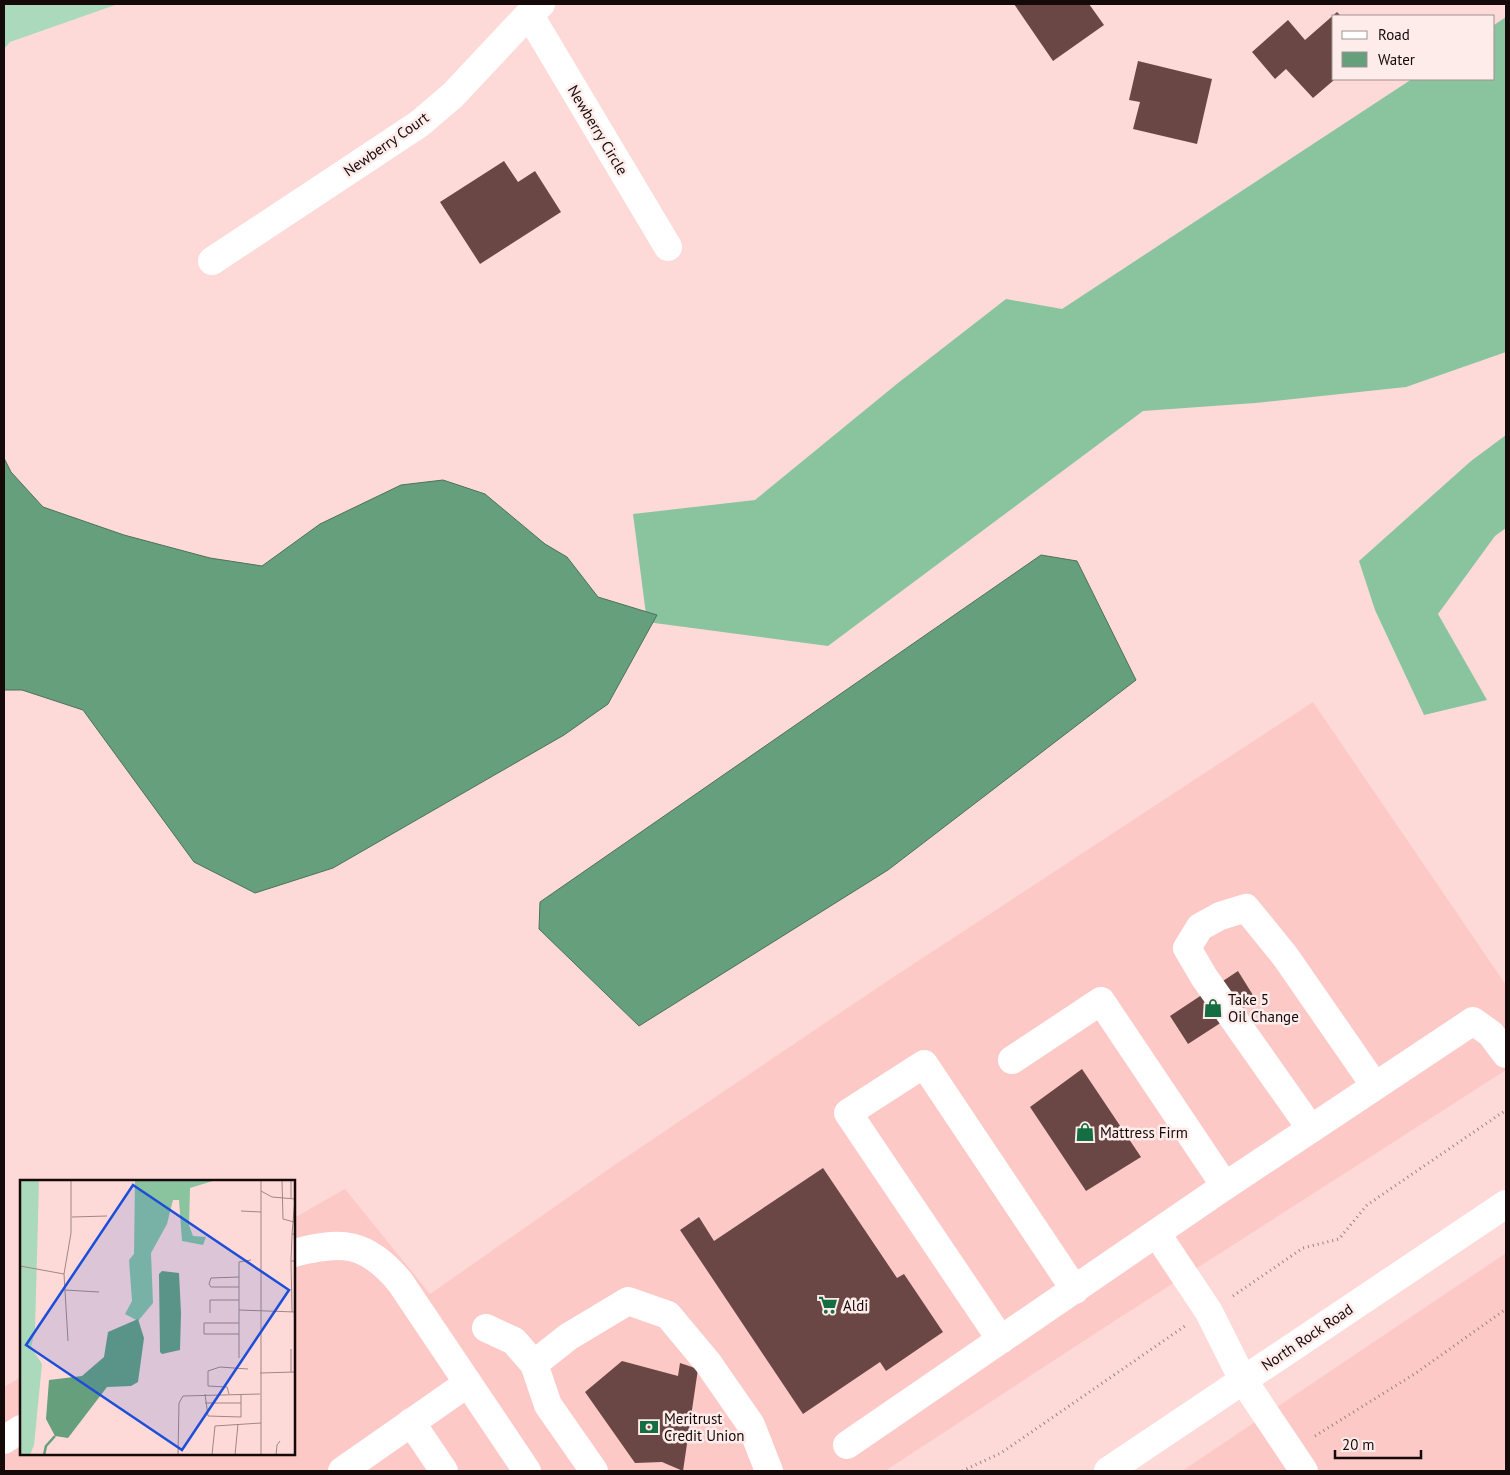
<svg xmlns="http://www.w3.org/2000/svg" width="1510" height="1475" viewBox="0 0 1510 1475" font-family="'PT Sans',sans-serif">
	<rect width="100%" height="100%" fill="#fddad8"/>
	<path fill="#fcc9c6" d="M1313,702L1506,985V1070L1119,1318L885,1471H4V1387L21,1377V1454H294V1218L345,1189L430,1294L613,1166L886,982Z
		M1506,1253V1471H1182Z"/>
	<path fill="#aadabb" d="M4,4H118L10,42L4,49Z"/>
	<path fill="#89c49f" d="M1506,17V352L1406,387L1255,403L1143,411L828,646L647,622L633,514L755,500L898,383L1006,299L1062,309L1412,79H1494V25Z
		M1506,435V528L1495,536L1438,614L1487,700L1424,715L1375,610L1359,561L1471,461Z"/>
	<path fill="#659f7b" stroke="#4d7259" d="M4,458L11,472L43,507L124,535L210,558L262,566L320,524L401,485L443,480L485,494L545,544L567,557L598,597L657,615L608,704L564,735L333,868L255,893L194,862L83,710L22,690H4Z
		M1041,555L1077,561L1136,680L888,870L639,1026L539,929L540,902Z"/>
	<path fill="#6a4745" d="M1014,4H1089L1104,25L1053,61Z
		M1337,12L1341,16H1334V80L1313,98L1286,69L1275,79L1252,52L1288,20L1305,40Z
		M1138,61L1212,79L1197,144L1133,129L1140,102L1129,100Z
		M504,161L518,182L535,171L561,212L480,264L440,202Z
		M1238,971L1256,1000L1188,1044L1170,1016Z
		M1082,1069L1141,1157L1086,1191L1030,1107Z
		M823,1168L897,1278L904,1274L943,1332L886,1371L880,1362L803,1414L680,1230L699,1217L714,1241Z
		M622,1361L678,1376L680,1363L698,1369L683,1471L662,1462L635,1463L585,1392Z"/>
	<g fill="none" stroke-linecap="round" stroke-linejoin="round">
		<path stroke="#9b8281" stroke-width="3" stroke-dasharray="1 4" stroke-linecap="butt" d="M1233,1296L1303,1248L1339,1239L1367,1205L1506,1110
			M1315,1436L1416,1373L1506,1309
			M962,1471L1001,1453L1185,1326"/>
		<path stroke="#fff" stroke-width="28" d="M529,14L668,247
			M212,261L419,124L453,95L529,14L541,4
			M1311,1129L1204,977L1187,948L1200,927L1220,916L1246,908L1285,956L1375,1086
			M1225,1186L1473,1021L1491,1034L1506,1054
			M1157,1234L1209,1312L1243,1380L1304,1471
			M294,1253C342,1240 367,1242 400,1282L527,1471
			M486,1328L514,1341L534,1364
			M1001,1340L848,1113L924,1064L1075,1290
			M411,1422L444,1471
			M4,1440L21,1429
			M847,1445L1225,1186L1101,1001L1012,1060
			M342,1471L468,1383
			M594,1471L548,1405L534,1364L568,1337L628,1301L668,1315L708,1363L751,1425L769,1471"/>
		<path stroke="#fff" stroke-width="28" d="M1108,1471L1506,1204"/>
	</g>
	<defs>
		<g id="shop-bare" transform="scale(1.5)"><path d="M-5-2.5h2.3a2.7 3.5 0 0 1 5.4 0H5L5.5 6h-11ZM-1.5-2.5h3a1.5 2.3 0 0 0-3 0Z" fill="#146e42" stroke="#feeceb" stroke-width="2.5" paint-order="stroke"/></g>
		<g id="supermarket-bare" transform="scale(1.5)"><path d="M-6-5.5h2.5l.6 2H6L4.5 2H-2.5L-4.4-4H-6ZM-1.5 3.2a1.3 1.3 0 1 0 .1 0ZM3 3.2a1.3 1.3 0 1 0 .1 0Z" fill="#146e42" stroke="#feeceb" stroke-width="2.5" paint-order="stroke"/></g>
		<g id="bank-bare" transform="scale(1.5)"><path d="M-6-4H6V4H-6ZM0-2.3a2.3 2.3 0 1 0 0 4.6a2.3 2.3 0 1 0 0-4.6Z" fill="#146e42" stroke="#feeceb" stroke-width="2.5" paint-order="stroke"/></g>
	</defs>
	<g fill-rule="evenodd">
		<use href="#shop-bare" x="1213" y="1008"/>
		<use href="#shop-bare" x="1085" y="1132"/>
		<use href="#supermarket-bare" x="828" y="1305"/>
		<use href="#bank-bare" x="649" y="1427"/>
	</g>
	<g text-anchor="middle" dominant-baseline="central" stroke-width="5" stroke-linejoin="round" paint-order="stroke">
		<g font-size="15" fill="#160909" stroke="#feeceb">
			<text transform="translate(598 130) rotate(59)">Newberry Circle</text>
			<text transform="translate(386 144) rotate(-35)">Newberry Court</text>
			<text transform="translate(1307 1337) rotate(-34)">North Rock Road</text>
		</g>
		<g font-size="15" fill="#160909" stroke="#feeceb" text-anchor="start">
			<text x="1228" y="999">Take 5<tspan x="1228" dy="17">Oil Change</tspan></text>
			<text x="1100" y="1132">Mattress Firm</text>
			<text x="843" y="1305">Aldi</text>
			<text x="664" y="1418">Meritrust<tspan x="664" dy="17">Credit Union</tspan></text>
		</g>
	</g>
	<g transform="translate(20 1180)">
		<rect width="275" height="275" fill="#fddad8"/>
		<path d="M0,0H19L15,151L11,167L22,184L14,265L10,275H0Z" fill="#aadabb"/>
		<path d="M115,0H196L170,8L169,45L173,56L186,57L183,65L162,61L159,20H153L147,44L131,73L133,123L118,141L105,134L112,121L109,80L114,74Z" fill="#89c49f"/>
		<path d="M142,91L159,93L161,133L160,170L142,174L140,172L139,94ZM118,139L124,158L118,202L111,206L87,207L48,258L35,256L26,239L29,200L62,196L84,177L88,152Z" fill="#659f7b"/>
		<path fill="none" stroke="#659f7b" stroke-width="2.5" d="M24,275L26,266L35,256"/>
		<path fill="none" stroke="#a18685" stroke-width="1" d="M241,0V275M262,0L263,39L274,42M241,11L252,17L275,19L272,54M271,18V0M221,31L241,32M52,37L87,36M271,81L272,54H275M0,86L44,94M219,107H191L189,104L191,98L219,97M45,110L79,112M219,120V82L231,80M219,130L275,132M272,132L271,81H275M190,133V120H219V178M219,143H184V154H219M48,161L44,94L51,53V0M271,169V192M240,193L275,192M185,214L188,236L221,237M209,214L207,207L188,206V191L200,187L228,189M185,223H221M221,237V214M158,275L159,223L163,216L240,214M192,275L195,246L241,243M215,275L218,244M256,275L257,265L260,261"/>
		<path fill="#1d4ed8" fill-opacity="0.15" stroke="#1d4ed8" stroke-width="2.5" d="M113,5L269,110L162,270L6,165Z"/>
		<rect width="275" height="275" fill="none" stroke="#160909" stroke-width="2.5"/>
	</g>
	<rect width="1510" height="1475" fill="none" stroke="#160909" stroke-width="10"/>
	<rect x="1332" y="15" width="162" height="65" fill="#feeceb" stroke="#a19191"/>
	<rect x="1342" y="31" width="25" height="8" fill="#ffffff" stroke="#a19191"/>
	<text x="1378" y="40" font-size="15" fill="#160909">Road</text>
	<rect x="1342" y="52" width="25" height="15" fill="#659f7b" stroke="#a19191"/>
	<text x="1378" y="65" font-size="15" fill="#160909">Water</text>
	<path d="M1335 1450v8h86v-8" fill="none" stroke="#160909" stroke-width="2.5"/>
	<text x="1342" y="1450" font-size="15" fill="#160909" stroke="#feeceb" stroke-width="4" paint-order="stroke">20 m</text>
</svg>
